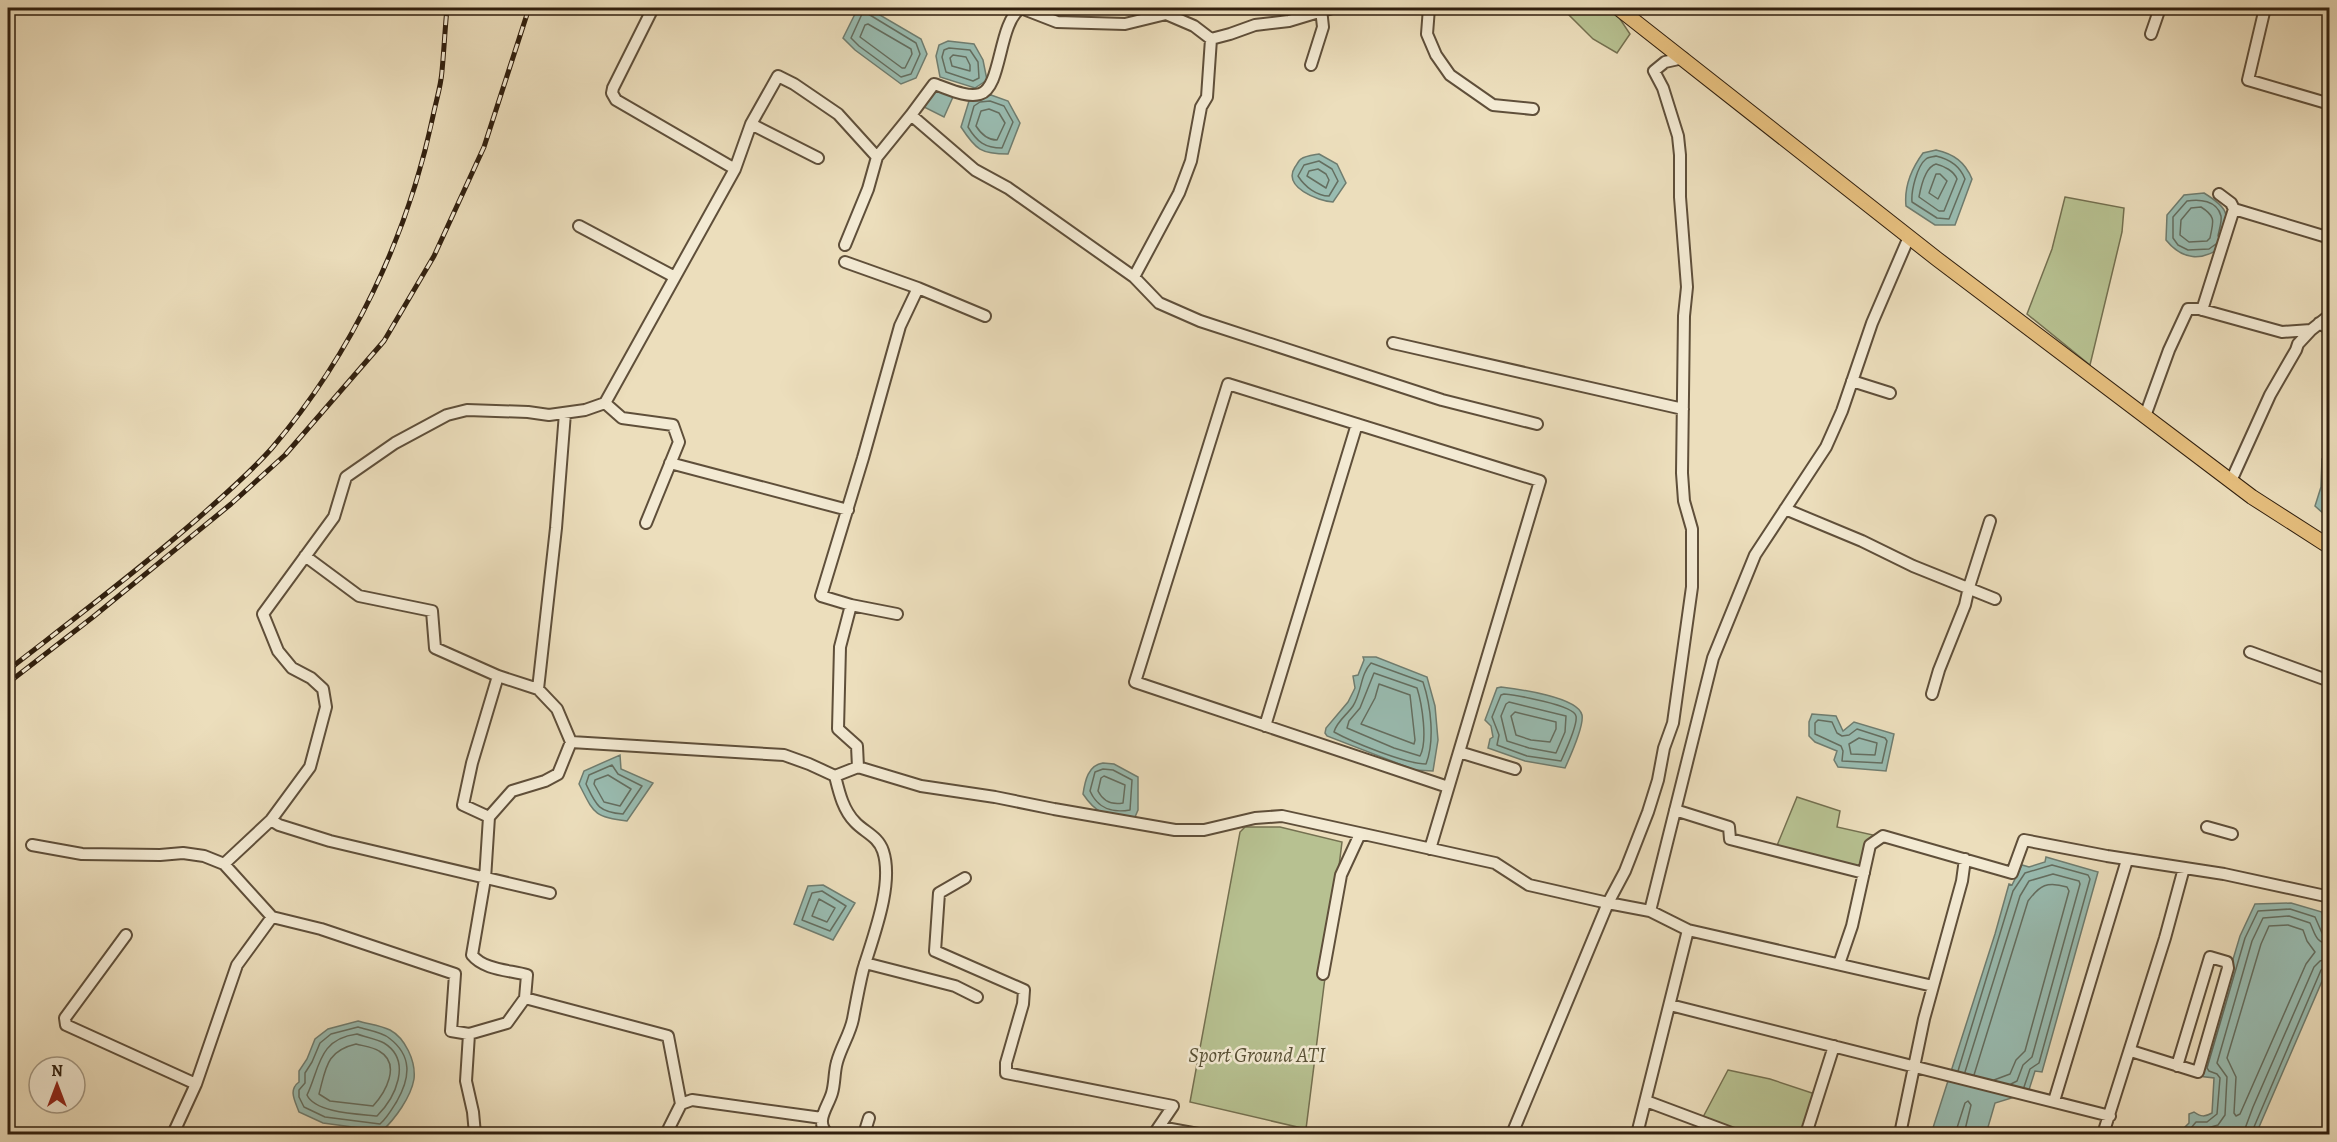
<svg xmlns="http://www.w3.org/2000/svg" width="2337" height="1142" viewBox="0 0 2337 1142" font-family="Alegreya,serif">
	<rect width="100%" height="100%" fill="#ecdebc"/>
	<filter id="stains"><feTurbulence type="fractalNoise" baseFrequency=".00333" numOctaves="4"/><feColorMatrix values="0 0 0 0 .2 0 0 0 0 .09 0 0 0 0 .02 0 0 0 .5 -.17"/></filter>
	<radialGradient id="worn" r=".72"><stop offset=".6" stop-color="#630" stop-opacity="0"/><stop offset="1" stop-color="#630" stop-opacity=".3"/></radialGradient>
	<path fill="#b7c191" stroke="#747050" stroke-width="1.5" d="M1572,8H1611L1614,10L1630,34L1617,53L1593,39L1569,15Z
		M2065,197L2124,208L2122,232L2090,365L2027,314L2052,249Z
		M1797,797L1840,811L1837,827L1873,835L1864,871L1776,848Z
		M1245,827H1280L1342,842L1306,1129L1190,1102L1240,832Z
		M1728,1070L1770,1079L1815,1094L1800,1134H1698L1702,1119Z"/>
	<path fill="#99bcb1" stroke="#6f7d70" stroke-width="1.5" d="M858,8H868L921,39L927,54L916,78L901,84L855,50L843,38Z
		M948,41L974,44L983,60L987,80L975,88L940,77L936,56L939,45Z
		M932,80L957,88L944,117L918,104Z
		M991,95L1008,101L1020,123L1008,154C981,154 976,150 961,127L969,101L978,97Z
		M1936,150C1954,154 1965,162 1972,179L1955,225H1935L1906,206C1904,187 1912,168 1923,153Z
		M1319,154L1337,164L1346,183L1333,202C1318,201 1282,187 1295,167C1296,166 1299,160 1301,159C1305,156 1314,155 1319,154Z
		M2204,193C2233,211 2227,215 2223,246C2202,262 2182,260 2166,240L2167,215L2184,195Z
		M2322,459H2329V514L2325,515L2315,506L2321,487Z
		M1363,657H1376L1427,677L1435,706L1438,740L1433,771L1415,770L1327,736L1325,733L1326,728L1348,702L1355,688L1353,676L1358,675L1364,660Z
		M1501,687C1518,689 1578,697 1582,715C1584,725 1570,757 1565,768L1525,761L1488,748L1490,739L1493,737L1491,726L1485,720L1497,688Z
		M1812,714L1836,716L1843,731L1854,722L1894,734L1886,771L1838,767L1834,760L1837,751L1815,742L1809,736V722Z
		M620,755L621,769L653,783L627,821C593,817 594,813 579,784L584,771Z
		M1103,763L1114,764L1138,777V810L1135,817C1109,815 1099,818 1083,794C1085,781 1088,765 1103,763Z
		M2046,857L2098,872L2042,1072L2035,1071L2028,1093L1995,1103L1986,1134H1931L1995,934L2009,884L2012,885L2022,865L2029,867L2045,862Z
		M823,885L855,903L833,940L794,924L808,886Z
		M2291,903L2322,912L2329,946V965L2256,1134H2178L2189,1123V1114L2194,1112C2201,1117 2205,1117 2212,1113L2214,1078L2198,1076L2240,936L2255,904Z
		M358,1021C368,1024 380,1025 390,1030C405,1038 416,1061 414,1079C411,1097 395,1119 382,1131L323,1123L299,1112C295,1101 288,1090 299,1082V1071L307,1059L315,1039L328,1029Z"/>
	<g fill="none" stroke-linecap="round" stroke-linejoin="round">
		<path stroke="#646e60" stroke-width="1.5" d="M865,12L916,43L920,54L911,74L901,77L859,46L851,38L862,14Z
			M868,24L911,49L912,54L905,68H902L860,37L865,25Z
			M949,48L970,50L978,62L979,78L973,81L946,72L942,57L944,50Z
			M953,55L966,57L970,65V71L952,66L950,58Z
			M990,101L1004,106L1013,122L1002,148C985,148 977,142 968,127L974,106L980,102Z
			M989,109L999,113L1005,123L997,140C987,140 981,134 976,126L981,111Z
			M1936,156C1949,159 1960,166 1965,179L1949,219L1937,218L1912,202C1911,191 1917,166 1926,159C1928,157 1933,157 1936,156Z
			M1319,161L1332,169L1338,181L1329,196C1317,196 1305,187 1298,176L1304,165Z
			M1936,164C1944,166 1954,171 1957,179L1944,211H1939L1919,197C1921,186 1925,167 1936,164Z
			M1318,169L1326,174L1329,180L1326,188L1307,176L1309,171Z
			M1936,174H1940L1947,181L1938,199L1929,193Z
			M2201,207C2217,217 2213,222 2210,238L2207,241L2189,242L2180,235L2181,220L2191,208Z
			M2216,244L2209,249L2188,250L2178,245L2173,238V217L2187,201C2199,199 2217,200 2221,216C2222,222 2219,230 2218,236
			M1371,663L1423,682C1431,706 1435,741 1426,764C1406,764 1352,742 1334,732C1337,721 1347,715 1353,706C1362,692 1360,675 1371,663Z
			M1374,673L1417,688C1422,704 1428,741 1420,756L1394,748L1347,728L1349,721L1360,708Z
			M1379,684L1410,695L1415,740L1414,744L1361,724L1375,698Z
			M1504,694C1515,695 1574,705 1576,716C1578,725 1565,752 1561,761L1527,756L1497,745L1499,735L1492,717L1501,695Z
			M1509,702L1566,716L1565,732L1556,753L1529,748L1507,741L1501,716L1506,704Z
			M1515,712L1556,722V729L1550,742L1531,740L1516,735L1511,716Z
			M1818,720L1832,722L1837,733L1842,736L1849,735L1857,729L1885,738L1887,741L1882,763L1842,761L1843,751L1841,746L1815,734V723Z
			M1859,738L1877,743L1875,755L1851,754L1849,744Z
			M612,765L618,774L642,786L623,814C598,812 596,805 586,784L589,775Z
			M1103,769L1113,770L1132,780L1130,810C1112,813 1098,809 1090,791L1095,772Z
			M608,775L631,789L620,806L604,802L594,784L595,780Z
			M1104,776L1125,785L1123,803C1112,805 1103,801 1098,791L1101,778Z
			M822,891L846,906L830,931L802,920L812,893Z
			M819,899L835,908L827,922L812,916Z
			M2288,925L2303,930L2307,941L2315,952L2306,964L2240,1114L2236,1116L2234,1113L2236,1077L2227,1058L2261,944L2269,926Z
			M358,1027C367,1030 382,1032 389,1038C413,1056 410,1078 397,1101C392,1109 387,1118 380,1124L325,1117L304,1107L299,1097V1090L305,1083V1073L312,1062L320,1043L331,1034Z
			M357,1034C365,1037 377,1039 384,1043C413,1061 395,1098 377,1116C359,1114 315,1113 307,1095C320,1068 318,1039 357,1034Z
			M356,1044C363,1046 373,1047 379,1051C402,1064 385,1093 373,1106L330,1101L319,1094C326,1068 326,1051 356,1044Z
			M1958,1071L2013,891L2025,873L2052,865L2088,875L2090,879L2039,1063L2030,1069L2024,1087
			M1965,1072L2020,896L2029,881L2053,874L2079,881L2080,884L2032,1057L2023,1065L2017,1081L2011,1084
			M1974,1075L2028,901C2040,885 2047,881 2067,887L2069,891L2025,1051L2016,1060L2010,1074L1994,1080
			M1955,1134L1965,1103L1968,1101L1971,1105L1964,1134
			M2186,1134L2196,1122H2207L2217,1114L2220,1078L2217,1074L2209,1071L2207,1068L2245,938L2258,911L2290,909L2315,917L2322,933L2330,937
			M2197,1134L2201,1130L2218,1125L2225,1115L2227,1077L2217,1063L2252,941L2263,918L2289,916L2310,923C2315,933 2315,943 2330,944
			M2243,1134L2253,1107L2314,967L2320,961L2330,958
			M2251,1134L2321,970L2325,967L2330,966"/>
		<g stroke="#5f4f3a" stroke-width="14">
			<path id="minor" d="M653,8L613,88L612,93L616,100L735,169
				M1429,8L1427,34L1436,55L1450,75L1493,105L1533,109
				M2265,8L2248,80L2330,104
				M2151,34L2160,8
				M1211,39L1230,34L1255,25L1289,21L1332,8
				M1311,65L1323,27L1321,9
				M911,115L934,84C947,88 966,98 980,94C1002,88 998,23 1021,8L1057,22L1125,24L1166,14L1194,26L1211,39
				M751,124L818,158
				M2234,209L2330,238
				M579,226L673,276
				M845,245L868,189L877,157
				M845,262L918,288L985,316
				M1134,277L1179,193L1191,161L1201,107L1207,97L1211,39
				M2202,310L2234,209L2231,203L2219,194
				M2319,323L2330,329
				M1393,343L1683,409
				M1852,381L1890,393
				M605,403L622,418L673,425L679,442L646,523
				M2145,416L2169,350L2188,309H2199L2282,332L2311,330L2330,315
				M670,463L848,510
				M2231,481L2270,395L2296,350L2298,344L2311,330
				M1785,509L1862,541L1913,566L1995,599
				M305,556L359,596L432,611L435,648L498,676L538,689L557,709L571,742L558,774L545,781L512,791L489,817L485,879L472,955C484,970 509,970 527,975L525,998L668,1036L681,1104
				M851,605L897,614
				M2250,652L2324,679
				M538,689L556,528L565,413
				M1932,694L1939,670L1965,605L1969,587L1990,521
				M1265,726L1357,424
				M571,742L784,755L809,764L835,776C839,792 843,810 855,822C864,832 878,836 883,851C894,884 873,937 863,970C859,986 856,1003 853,1019C850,1034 841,1047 837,1062C834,1072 835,1083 832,1093C828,1107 814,1122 828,1134
				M1459,752L1515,769
				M858,767L921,786L995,797L1054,809L1175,830H1204L1255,818L1282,816L1495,863L1529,885L1608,903L1625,871L1648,812L1658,780L1664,748L1673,723L1692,587V529L1684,501L1682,473L1684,316L1687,287L1680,197V155L1678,136L1663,88L1654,71L1665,62L1683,58
				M835,776L858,767L857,746L838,729L840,647L851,605L821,596L863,458L900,326L918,288
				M1675,810L1729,827L1730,839L1864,873
				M489,817L463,805L472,763L498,676
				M271,820L279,825L330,841L550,893
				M2207,827L2232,834
				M32,845L82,854L160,855L183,853L204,856L224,864L272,917L321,929L455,974L451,1031L469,1034
				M1430,849L1540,481L1228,384L1135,682L1448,787
				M224,864L271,820L310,767L326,707L323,689L311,678L292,668L278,651L263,614L334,517L346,477L395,443L447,415L467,410L528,412L549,415L585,410L605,403L735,169L751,124L778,76L794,84L838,114L877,157L911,115L975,170L1008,188L1134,277L1159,303L1200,321L1442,400L1537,424
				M965,878L939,893L935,951L1024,990L1023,1004L1006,1063V1073L1173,1106L1154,1134
				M1688,930L1933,986
				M126,935L65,1018L66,1025L196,1084
				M865,963L955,986L977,997
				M1839,964L1852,926L1870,845L1883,836L2012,873L2024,840L2107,856L2224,874L2330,897
				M1323,974L1341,875L1360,834
				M1670,1005L2110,1116
				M2131,1051L2198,1072L2228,968L2227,962L2210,957L2177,1066
				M1646,1101L1734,1134
				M2054,1101L2127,860
				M1160,1127L1198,1134
				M173,1134L196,1084L237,965L272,917
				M475,1134L473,1112L466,1081L469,1034L507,1023L525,998
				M666,1134L681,1104L692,1100L822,1118
				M864,1134L869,1118
				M1512,1134L1608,903L1650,911
				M1637,1134L1688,930L1650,911L1713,658L1755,555L1826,447L1842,411L1872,323L1909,237
				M1806,1134L1834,1046
				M1900,1134L1924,1019L1962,881L1965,859
				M2103,1134L2165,938L2184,868"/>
		</g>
		<g stroke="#301f0e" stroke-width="16">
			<path id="major" d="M1618,8L1937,259L2252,497L2330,547"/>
		</g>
		<use href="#minor" stroke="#f3ead3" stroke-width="10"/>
		<use href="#major" stroke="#e6bf7e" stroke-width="14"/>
		<g stroke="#301f0e" stroke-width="5">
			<path id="rail" d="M8,670C71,621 135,573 196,520C222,497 249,474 272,448C352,354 408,236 433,116C436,101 441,86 442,71C444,50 445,29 447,8
				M8,683L93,617L231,504L285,455L384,341L434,256L484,147L529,8"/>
		</g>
		<use href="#rail" stroke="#f3ead3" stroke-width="3" stroke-dasharray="9" stroke-linecap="butt"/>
	</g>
	<g text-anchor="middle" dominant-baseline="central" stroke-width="5" stroke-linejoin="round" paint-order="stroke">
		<g font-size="21" font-style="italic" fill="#585035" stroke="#f3ead3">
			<text x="1257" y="1055">Sport Ground ATI</text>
		</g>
	</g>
	<rect width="2337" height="1142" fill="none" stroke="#ecdebc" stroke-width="30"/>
	<rect x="9" y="9" width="2319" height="1124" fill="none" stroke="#301f0e" stroke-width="3"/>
	<rect x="15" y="15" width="2307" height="1112" fill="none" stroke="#301f0e" stroke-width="1.5"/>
	<g transform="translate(57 1085)"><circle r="28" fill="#f3ead3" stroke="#a59984" stroke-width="1.5"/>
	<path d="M0-4.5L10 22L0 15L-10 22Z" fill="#8f2418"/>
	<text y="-9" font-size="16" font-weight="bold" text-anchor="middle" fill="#301f0e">N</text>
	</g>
	<rect width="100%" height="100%" filter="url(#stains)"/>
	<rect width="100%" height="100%" fill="url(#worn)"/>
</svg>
